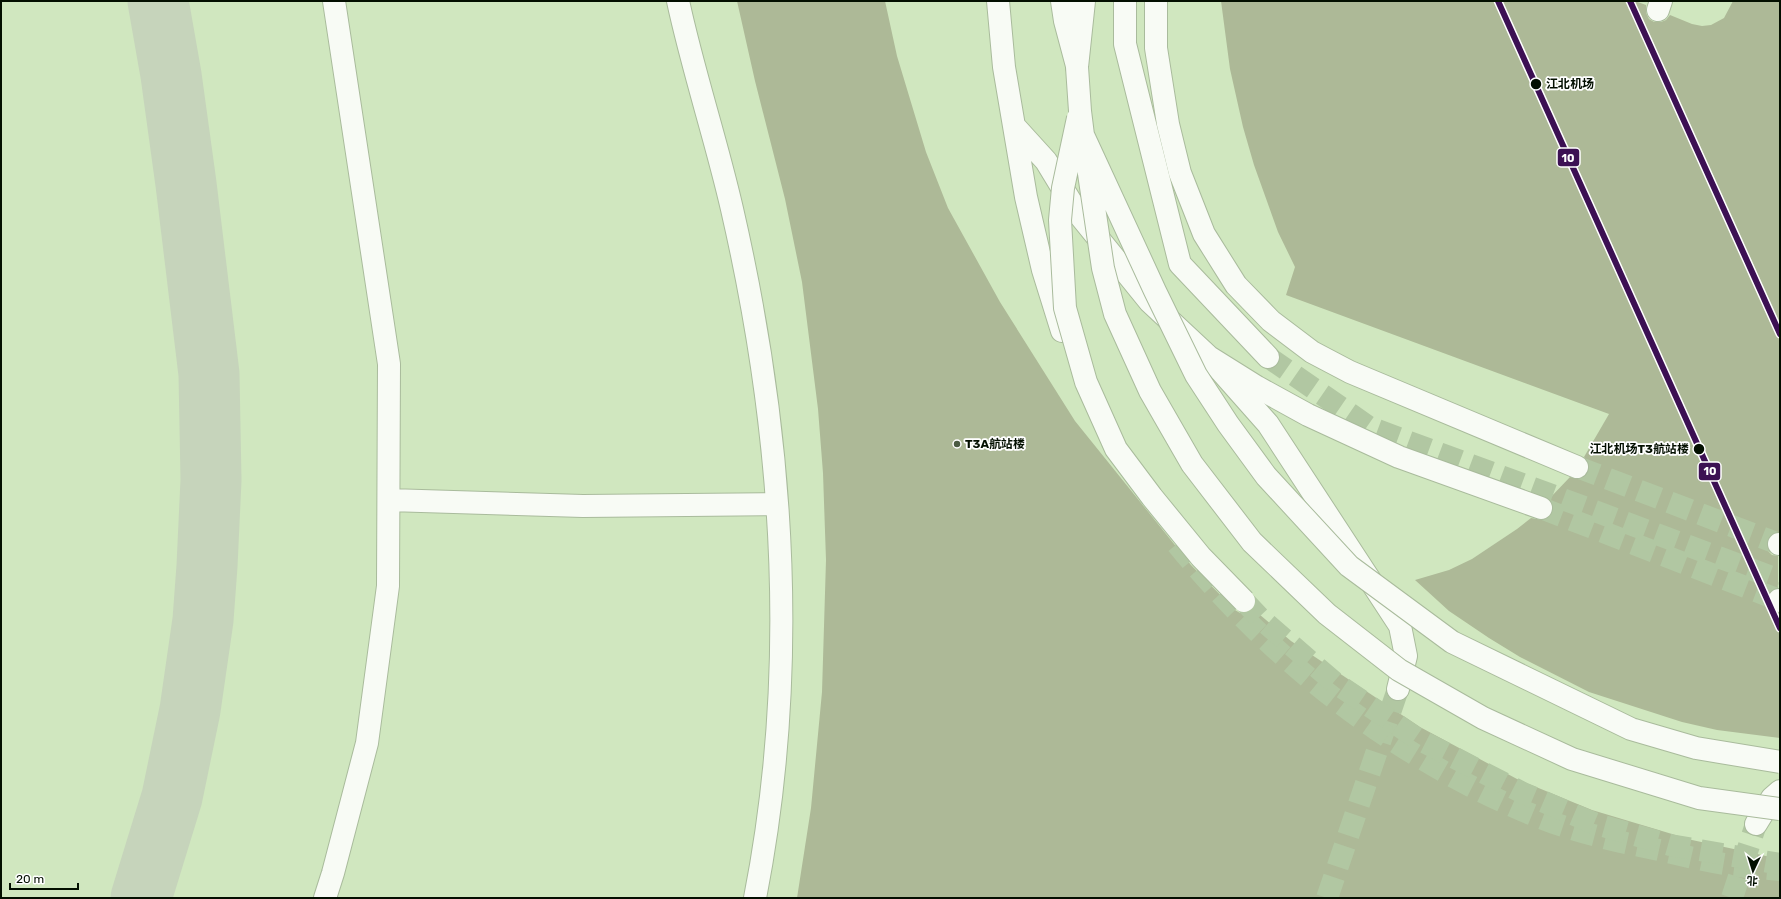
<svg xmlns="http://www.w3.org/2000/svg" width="1781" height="899" viewBox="0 0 1781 899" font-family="Rubik,'Noto Sans SC',sans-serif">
	<rect width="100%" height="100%" fill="#d0e7bf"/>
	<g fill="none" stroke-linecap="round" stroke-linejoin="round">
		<path stroke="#c6d4bb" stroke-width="61" d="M141,898L172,797L190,710L203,620L207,566L211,480L209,374L186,184L171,75L158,1"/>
	</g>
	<path fill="#adb997" d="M737,1H885L897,56L926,152L948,208L1000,302L1075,421L1191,565L1235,610L1240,613H1247L1253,609L1291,641L1420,727L1517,779L1592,810L1692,840L1780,859V898H797L811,808L822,692L826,560L823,473L818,409L802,282L785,199L755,81Z
		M1221,1H1635L1646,5V13L1649,19L1654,22H1661L1666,20L1670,15L1692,24L1702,26L1711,25L1724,18L1733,1H1780V532L1773,533L1768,537L1767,544L1768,551L1772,555L1778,556V588L1770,591L1767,597V603L1771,610L1780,613V738L1717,730L1682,722L1589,692L1520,657L1489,638L1449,611L1415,580L1449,570L1472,559L1517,529L1531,518L1543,520L1549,517L1553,512V506L1549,499L1570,477L1579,479L1585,477L1588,472L1589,465L1584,457L1609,414L1286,295L1295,267L1278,232L1254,165L1243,127L1230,69Z"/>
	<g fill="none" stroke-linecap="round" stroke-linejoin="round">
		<path stroke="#b1c7a2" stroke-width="22" stroke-dasharray="22 11" stroke-linecap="butt" d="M1327,898L1398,689
			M1732,898L1756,824"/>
		<path stroke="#b1c7a2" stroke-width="22" stroke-dasharray="22 11" stroke-linecap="butt" d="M1268,357L1369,427L1780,580
			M1541,508L1779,600
			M1177,544C1273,662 1397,760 1538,817C1575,832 1615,841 1654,849C1677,854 1700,860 1724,864C1742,867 1761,868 1780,870"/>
		<path stroke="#b1c7a2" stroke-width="22" stroke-dasharray="22 11" stroke-linecap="butt" d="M1577,467L1779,544
			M1244,601L1261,619L1334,682L1418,739L1523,793L1596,824L1670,845L1780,864"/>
		<g stroke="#a9bb9c" stroke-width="24">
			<path id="minor" d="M678,1C693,71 716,139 732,209C784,435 800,669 755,898
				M1658,10L1661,1
				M1214,363L1268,424L1400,626L1406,656L1398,689
				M389,500L583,506L777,504
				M1756,824L1772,798L1780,791
				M325,898L333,873L367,743L388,586L389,364L334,1"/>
		</g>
		<g stroke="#a9bb9c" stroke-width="24">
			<path id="major" d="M998,1L1004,67L1026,197L1043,270L1062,331
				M1062,1L1065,21L1077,66
				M1125,1V44L1180,264L1268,357
				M1016,128L1046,161L1077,212L1150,302L1209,357L1257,387L1308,415L1399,457L1541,508
				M1779,600L1780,601"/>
		</g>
		<g stroke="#a9bb9c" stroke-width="24">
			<path id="highway" d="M1156,1V48L1168,124L1180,173L1204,234L1236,285L1271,321L1312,352L1350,372L1577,467
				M1077,67L1084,1
				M1779,544H1780"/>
		</g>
		<use href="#minor" stroke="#f8fbf5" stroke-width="22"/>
		<use href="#major" stroke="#f8fbf5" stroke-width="22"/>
		<use href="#highway" stroke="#f8fbf5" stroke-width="22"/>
		<g stroke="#a9bb9c" stroke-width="24" stroke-linecap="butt">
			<path id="highway-bridge" d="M1077,67L1080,111L1083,135L1155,291L1196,375L1228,424L1266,476L1349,566L1452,642L1631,729L1696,748L1780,762
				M1078,118L1063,188L1060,220L1065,308L1086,382L1116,449L1152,497L1201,557L1244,601
				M1087,160L1103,268L1115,314L1150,391L1192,464L1252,542L1327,614L1399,670L1483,718L1572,759L1699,798L1780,809"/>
		</g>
		<use href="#highway-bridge" stroke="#f8fbf5" stroke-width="22"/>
		<g stroke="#fff" stroke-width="9">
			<path id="metro-1" d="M1498,1L1780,628
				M1630,1L1780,334"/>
		</g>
		<use href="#metro-1" stroke="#3c1053" stroke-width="6"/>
	</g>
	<g fill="#030f00" stroke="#fff" stroke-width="1.5">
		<circle cx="1536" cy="84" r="6"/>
		<circle cx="1699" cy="449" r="6"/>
	</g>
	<circle fill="#4b5b43" stroke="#fff" stroke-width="1.5" cx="957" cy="444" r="4"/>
	<g text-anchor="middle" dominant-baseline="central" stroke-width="3.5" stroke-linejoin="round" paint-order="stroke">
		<g font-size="12" font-weight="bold" fill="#030f00" stroke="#fff" text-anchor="start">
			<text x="1546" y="84">江北机场</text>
			<text x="1689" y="449" text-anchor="end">江北机场T3航站楼</text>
		</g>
		<g font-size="12" font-weight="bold" fill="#030f00" stroke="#fff" text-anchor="start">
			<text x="965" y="444">T3A航站楼</text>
		</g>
	</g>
	<g stroke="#fff" stroke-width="1.5">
		<rect x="1557" y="148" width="23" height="19" rx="4" fill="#3c1053"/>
		<rect x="1698" y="462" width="23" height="19" rx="4" fill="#3c1053"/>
	</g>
	<g font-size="11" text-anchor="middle" font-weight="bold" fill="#fff">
		<text x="1568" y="162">10</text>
		<text x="1710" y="475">10</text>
	</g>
	<rect width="1781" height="899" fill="none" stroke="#030f00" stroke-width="4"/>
	<g transform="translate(1753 871) rotate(184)" stroke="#ffffff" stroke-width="3" paint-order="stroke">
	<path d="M0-3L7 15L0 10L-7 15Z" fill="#030f00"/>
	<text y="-6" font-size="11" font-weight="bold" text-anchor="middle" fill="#030f00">北</text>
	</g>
	<path d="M10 883v6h68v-6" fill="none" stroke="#030f00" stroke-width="2"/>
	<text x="16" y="883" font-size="12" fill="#030f00" stroke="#ffffff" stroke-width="3" paint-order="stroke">20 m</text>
</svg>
